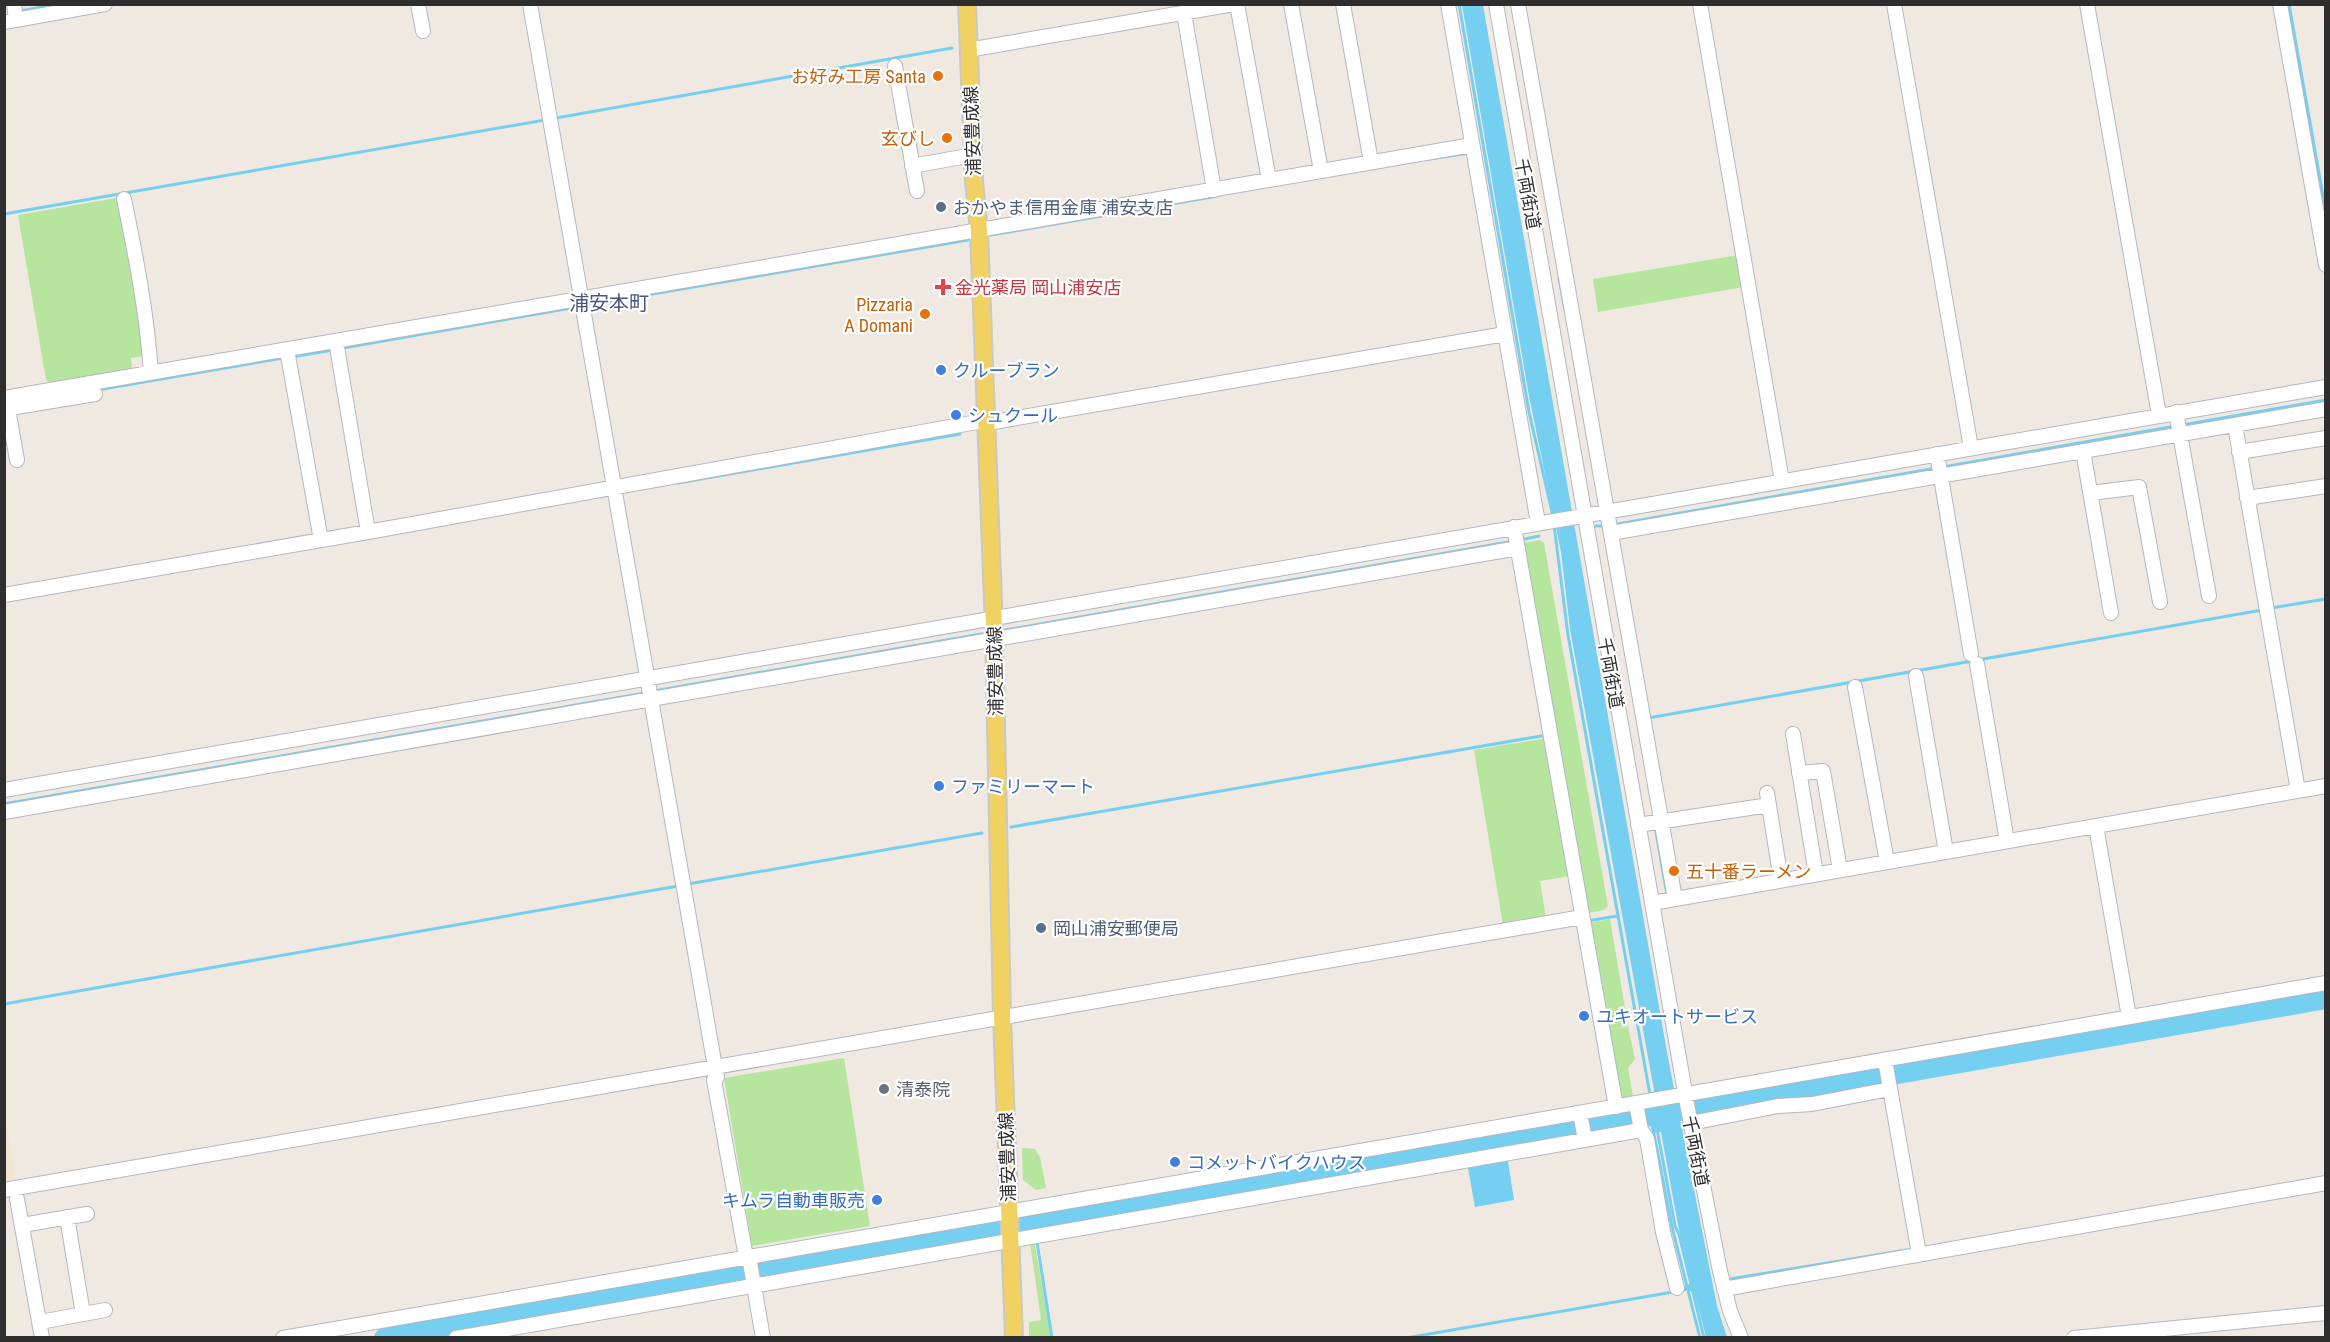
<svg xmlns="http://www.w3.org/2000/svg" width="2330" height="1342" viewBox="0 0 2330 1342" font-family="'Roboto Condensed','Noto Sans JP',sans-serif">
	<rect width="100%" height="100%" fill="#efe9e1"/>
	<path fill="#f0e6d1" d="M4,1111L17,1184L4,1186Z"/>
	<path fill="#b6e59e" d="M122,197L146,356L131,358L132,368L129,370L51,384L46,380L18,215Z
		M1739,255L1744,287L1598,312L1593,279Z
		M1540,540L1544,543L1608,906L1604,910L1588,913L1524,543Z
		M1547,738L1570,876L1540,881L1546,918L1503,925L1474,750Z
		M1610,919L1628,1026L1611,1029L1628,1027L1635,1059L1628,1068L1633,1096L1619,1099L1589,923Z
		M844,1058L870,1226L752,1246L724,1078Z
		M1022,1148L1035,1149L1040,1157L1046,1188L1036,1190L1023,1180Z
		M1034,1240L1051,1337H1029V1322L1041,1320L1030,1242Z"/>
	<path fill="#75cff0" d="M1462,5H1483L1668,1058L1717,1306L1727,1337H1706L1694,1291H1681V1288L1692,1283L1678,1225L1661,1132L1652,1133L1648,1110L1654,1090L1570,629L1561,552L1529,396Z
		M1508,1161L1514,1200L1475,1207L1468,1168Z"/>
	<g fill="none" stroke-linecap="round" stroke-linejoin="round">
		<path stroke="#75cff0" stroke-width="3" d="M1459,4L1529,412L1553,516
			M2289,4L2326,213
			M20,11L59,4
			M556,118L952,48
			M1429,159L1469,153
			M4,214L545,120
			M991,235L1212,197
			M1559,278L1565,310
			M588,305L968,240
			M343,348L577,307
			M292,357L333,350
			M97,390L283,358
			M2182,425L2326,400
			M1943,467L2176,426
			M678,483L960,434
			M1554,525L1568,635L1650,1095
			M1612,525L1937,468
			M1596,526H1606
			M1520,540L1539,536
			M2271,608L2326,599
			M1000,631L1514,541
			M654,691L987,633
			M1648,718L2262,610
			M4,804L645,693
			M1655,826L1667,895
			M1011,827L1547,735
			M688,884L982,833
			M1587,921L1617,916
			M4,1004L678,886
			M1653,1129L1672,1227L1700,1338
			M1657,1129L1675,1226L1679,1234L1704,1338
			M1035,1225V1232
			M1037,1242L1052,1338
			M1730,1279L1913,1249
			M1406,1338L1673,1292"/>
		<path stroke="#75cff0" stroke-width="20" d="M1697,1109L2326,999
			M384,1338L1680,1111"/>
		<g stroke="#b4b7c1" stroke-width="16">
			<path id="minor" d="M14,4L16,20
				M418,4L423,31
				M530,4L715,1067L717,1077L714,1080L746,1257
				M1237,4L1269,180
				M1291,4L1321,171
				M1343,4L1371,162
				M1448,4L1538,523
				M1496,4L1687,1104L1720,1271L1730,1311L1741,1338
				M1518,4L1675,899
				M1700,4L1782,481
				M1894,4L1971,448
				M2087,4L2159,415
				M2280,4L2326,265
				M1184,13L1214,190
				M4,22L105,4
				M968,50L1234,4
				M895,66L917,191
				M912,166L973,155
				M124,199C136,257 147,314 151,373
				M336,341L368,532
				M287,350L321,540
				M4,398L1472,145
				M4,409L95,394
				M8,409L17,460
				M2176,412L2209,596
				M2235,425L2298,791
				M2083,451L2111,613
				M2239,452L2326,438
				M1937,454L1971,654
				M2091,493L2139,487L2160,602
				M2247,498L2326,486
				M1514,527L1616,1107
				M1611,533L2326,409
				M4,595L368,532L977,422H994L1505,334
				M1977,664L2007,841
				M1916,676L1946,852
				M1855,687L1887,862
				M1793,734L1816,874
				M1799,773L1823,771L1840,870
				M4,790L2326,387
				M1767,793L1781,880
				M4,812L1518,548
				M1638,825L1769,805
				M2096,826L2129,1017
				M1652,903L2326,786
				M1885,1060L1919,1254
				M1636,1103L1641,1130L1647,1139L1663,1232L1677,1288
				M1580,1113L1585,1140
				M1691,1123L1778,1106L1812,1104L1890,1089
				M4,1190L1582,917
				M17,1199L42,1338
				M67,1217L83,1314
				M22,1225L87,1214
				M749,1257L763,1338
				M1724,1289L2326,1183
				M40,1322L105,1310
				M283,1338L2326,983
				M456,1338L1641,1130
				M2074,1338L2326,1313"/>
		</g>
		<g stroke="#c9c9c9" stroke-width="20">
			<path id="major" d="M967,4L974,181L979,231L994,628L1002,1016L1014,1338"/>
		</g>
		<use href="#minor" stroke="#fff" stroke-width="14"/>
		<use href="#major" stroke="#f2d163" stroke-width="16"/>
	</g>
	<g fill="#e8710a" stroke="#fff" stroke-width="2">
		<circle cx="938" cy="76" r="6"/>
		<circle cx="947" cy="138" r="6"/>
		<circle cx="925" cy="314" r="6"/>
		<circle cx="1674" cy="871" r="6"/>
	</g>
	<g fill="#5c6f8a" stroke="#fff" stroke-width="2">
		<circle cx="941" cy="207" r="6"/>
		<circle cx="1041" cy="928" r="6"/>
	</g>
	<path fill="#e0444e" stroke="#fff" stroke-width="2" d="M940 278h6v6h6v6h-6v6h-6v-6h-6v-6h6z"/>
	<g fill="#3f7fe0" stroke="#fff" stroke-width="2">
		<circle cx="941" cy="370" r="6"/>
		<circle cx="956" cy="415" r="6"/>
		<circle cx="939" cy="786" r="6"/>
		<circle cx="1584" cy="1016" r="6"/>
		<circle cx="1175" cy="1162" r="6"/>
		<circle cx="877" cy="1200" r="6"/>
	</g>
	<circle fill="#6b7280" stroke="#fff" stroke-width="2" cx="884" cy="1089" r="6"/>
	<g text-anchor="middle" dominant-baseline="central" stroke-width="4.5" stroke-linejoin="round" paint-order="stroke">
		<g font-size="18" fill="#c56008" stroke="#fff" text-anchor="end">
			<text x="926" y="76">お好み工房 Santa</text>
			<text x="935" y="138">玄びし</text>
			<text x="913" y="304">Pizzaria<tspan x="913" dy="21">A Domani</tspan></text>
			<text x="1686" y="871" text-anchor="start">五十番ラーメン</text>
		</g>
		<g font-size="18" fill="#2e2e2e" stroke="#fff">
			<text transform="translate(972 131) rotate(-92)">浦安豊成線</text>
			<text transform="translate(1528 194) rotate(80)">千両街道</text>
			<text transform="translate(995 671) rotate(-91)">浦安豊成線</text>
			<text transform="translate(1611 673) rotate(80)">千両街道</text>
			<text transform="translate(1696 1151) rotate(79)">千両街道</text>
			<text transform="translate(1007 1157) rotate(-92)">浦安豊成線</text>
		</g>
		<g font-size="18" fill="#4e5e75" stroke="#fff" text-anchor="start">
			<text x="953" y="207">おかやま信用金庫 浦安支店</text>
			<text x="1053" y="928">岡山浦安郵便局</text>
		</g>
		<g font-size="18" fill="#be3a42" stroke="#fff" text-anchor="start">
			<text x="955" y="287">金光薬局 岡山浦安店</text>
		</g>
		<g font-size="18" fill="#366cbe" stroke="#fff" text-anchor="start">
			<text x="953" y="370">クルーブラン</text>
			<text x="968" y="415">シュクール</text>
			<text x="951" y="786">ファミリーマート</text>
			<text x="1596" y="1016">ユキオートサービス</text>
			<text x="1187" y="1162">コメットバイクハウス</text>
			<text x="865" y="1200" text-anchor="end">キムラ自動車販売</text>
		</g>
		<g font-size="18" fill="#5b616d" stroke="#fff" text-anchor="start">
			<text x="896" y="1089">清泰院</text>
		</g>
		<g font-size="20" fill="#4d5680" stroke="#fff">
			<text x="609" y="303">浦安本町</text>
		</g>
	</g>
	<rect width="2330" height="1342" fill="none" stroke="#2e2e2e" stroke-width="12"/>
</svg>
